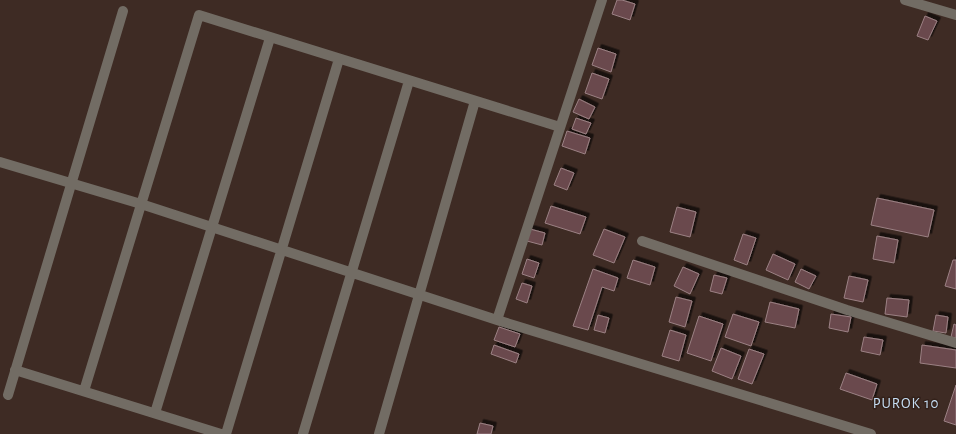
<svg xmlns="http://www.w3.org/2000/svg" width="956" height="434" viewBox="0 0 956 434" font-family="'Alegreya Sans',sans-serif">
	<defs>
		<filter id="shadow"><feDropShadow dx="3.5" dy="-3.5" stdDeviation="0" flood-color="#0009"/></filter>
	</defs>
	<rect width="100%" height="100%" fill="#3e2b24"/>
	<path fill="#6b494d" stroke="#9b8184" filter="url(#shadow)" d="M617,0H622L635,4L630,20L612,14Z
		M925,16L937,21L928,40L917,36Z
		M598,48L616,54L611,72L592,65Z
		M592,73L609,79L602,99L585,93Z
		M579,99L595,107L589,119L573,112Z
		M576,118L591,123L586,134L572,129Z
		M567,131L590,138L585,154L562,146Z
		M561,168L574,173L567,190L554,185Z
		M877,198L934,210L928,237L871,225Z
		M551,206L586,217L580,234L545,223Z
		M677,207L696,212L690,237L670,232Z
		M530,229L545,233L542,245L527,241Z
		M604,229L625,237L614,263L593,255Z
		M743,234L756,238L747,265L734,260Z
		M877,236L898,240L894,263L873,259Z
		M773,254L795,264L788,280L766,270Z
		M527,259L539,263L534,278L522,274Z
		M633,260L655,267L650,285L627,278Z
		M953,260H956V289L945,286Z
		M683,267L699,274L690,294L674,286Z
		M593,269L618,278L614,291L602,287L588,330L573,326Z
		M801,269L816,276L809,289L795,282Z
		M714,275L727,278L722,294L710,291Z
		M849,276L868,280L863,302L844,298Z
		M522,283L532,286L527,303L516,299Z
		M676,297L692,301L685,327L669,322Z
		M887,298L909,300L907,317L885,314Z
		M770,302L799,309L795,328L765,322Z
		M733,314L759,322L751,346L725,337Z
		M831,314L851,317L848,332L829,328Z
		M598,315L609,318L605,333L594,330Z
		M936,315L948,317L946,333L933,331Z
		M699,316L723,324L711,361L687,353Z
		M954,324L956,325V338L951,337Z
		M499,327L520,334L515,347L494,340Z
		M670,330L686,335L679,361L662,356Z
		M864,337L883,340L880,355L861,351Z
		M494,345L519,354L516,363L491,354Z
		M922,345L956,350V368L920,363Z
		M721,348L741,356L732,379L712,371Z
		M749,349L764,354L752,384L738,379Z
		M846,373L877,384L872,400L840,389Z
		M956,385V425L944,421Z
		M480,423L493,426L491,434H477Z"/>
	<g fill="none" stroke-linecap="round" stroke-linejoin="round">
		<path stroke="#726c64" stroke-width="10" d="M905,0L956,15
			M0,162L141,204L497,320L871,434
			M642,241L847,310L956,343
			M497,320L602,0
			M15,370L221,434
			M84,391L199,15L560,127
			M8,395L123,11
			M155,413L270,38
			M226,434L339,59
			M303,434L409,81
			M379,434L475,101"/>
	</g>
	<g text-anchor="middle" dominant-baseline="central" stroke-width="3" stroke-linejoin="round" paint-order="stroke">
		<g font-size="15" letter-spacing="1" fill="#c6def4" stroke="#33211a">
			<text x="906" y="403">PUROK 10</text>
		</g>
	</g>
</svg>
